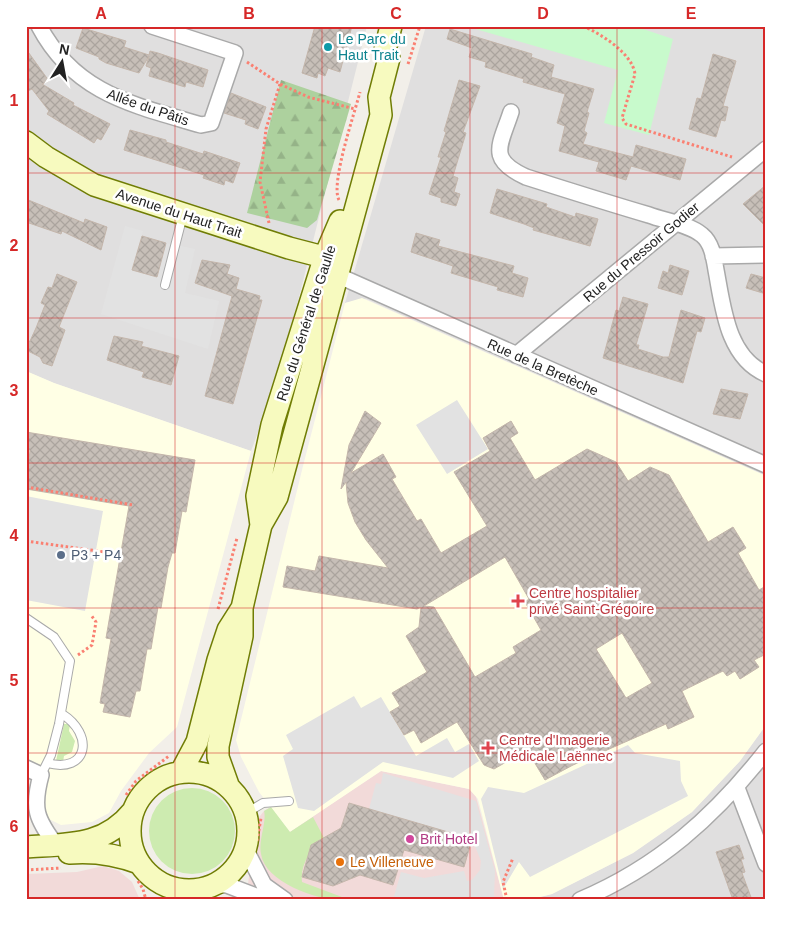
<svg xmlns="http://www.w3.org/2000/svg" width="792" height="926" viewBox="0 0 792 926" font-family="Arial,sans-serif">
	<defs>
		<pattern id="forest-firs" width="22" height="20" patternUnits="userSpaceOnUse" patternTransform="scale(1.25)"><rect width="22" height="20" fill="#add19e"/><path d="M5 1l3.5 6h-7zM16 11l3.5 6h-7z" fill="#95b388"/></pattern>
		<pattern id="building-cross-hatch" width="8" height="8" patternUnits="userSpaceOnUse" patternTransform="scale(1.25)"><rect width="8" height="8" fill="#c7bfb8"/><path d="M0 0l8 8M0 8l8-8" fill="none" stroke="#aba49e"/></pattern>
	</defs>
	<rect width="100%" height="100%" fill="#f2efe9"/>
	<path fill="#e0dfdf" d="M26,26H367L299,297L266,411L251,451L54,383L26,371Z
		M426,26H766V476L366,299L345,303Z
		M766,725V900H528L552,894L633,853L692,812L740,761Z"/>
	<path fill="#f2dad9" d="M381,771L469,789L475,793L504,900H246L256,821L264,811L271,807L289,832Z
		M103,866L119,871L132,882L140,900H26V874L77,872Z"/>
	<path fill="#ffffe5" d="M362,298L766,476V725L740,761L692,812L633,853L552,894L528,900H504L478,799L469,789L381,771L290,832L259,792L241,757L236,740L303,466L345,303Z
		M26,371L54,383L251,451L177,727L149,753L121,791L109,813L92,822L61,825L49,819L45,811L46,775L26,764Z"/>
	<path fill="#cdebb0" d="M64,724H70L69,731L75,741L72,752L64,756L63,762L56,761Z
		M149 831a43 43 0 1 1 86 0a43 43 0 1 1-86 0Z
		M271,807L290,832L313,817L324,838C311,849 300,864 302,882L342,897L341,900C316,900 265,882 261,854C258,840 267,822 264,811Z"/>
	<path fill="url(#forest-firs)" d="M281,80L351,104L317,220L307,228L247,213Z"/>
	<path fill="#c8facc" d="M465,26H634L673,39L649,135L604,123L618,70Z"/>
	<path fill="#e2e2e2" d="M125,226L143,231L132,270L157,277L166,243L195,249L185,293L219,301L208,349L101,314Z
		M457,400L488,449L447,474L416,425Z
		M26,496L103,511L85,611L26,600Z
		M354,696L361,708L381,697L416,756L447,738L455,752L469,744L479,761L453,778L383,762L314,811L298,808L283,756L293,749L286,735Z
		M628,745L635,753L680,761L681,781L688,796L530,877L519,862L503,889L481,799L488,787L524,793Z
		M383,773L476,801L495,871L494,897L490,900H393L401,872L424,878L464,871L467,881L472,880L480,870L481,861L472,839L369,809L376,783L381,784Z"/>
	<path fill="url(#building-cross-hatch)" stroke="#c4b6ab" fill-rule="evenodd" d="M315,26H352L340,72L328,68L325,76L318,73L317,78L302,73Z
		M83,28L126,41L124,47L149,55L150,51L158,53L208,70L203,87L186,82L185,87L149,76L151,68L146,66L149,56L139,73L106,63L99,59V57L76,48Z
		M450,29L532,54L531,57L554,65L551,77L594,89L587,112L589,113L584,131L587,133L583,144L633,157L636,145L686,159L680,180L631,166L626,180L596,171L599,162L559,151L565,126L557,123L565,94L523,82L524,79L485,67L486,62L469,57L472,48L447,39Z
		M26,49L49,81L42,84L74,103L73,105L110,124L101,140L97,138L94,143L47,114L49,111L32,89L26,92Z
		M713,54L736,61L723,106L728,107L725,121L721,120L716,137L689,129L697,98L701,99Z
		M459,80L480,86L463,132L466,133L453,176L458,178L454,192L460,194L456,206L441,202V198L429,194L441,157H438L446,132L444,131Z
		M231,93L266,107L258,129L245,124L246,120L224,113Z
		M130,130L166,140V142L203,154L204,151L240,163L233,183L225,180L224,185L203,178L204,175L124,150Z
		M766,185V227L743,204Z
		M497,189L547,204L546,207L575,217L576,213L598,219L590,246L533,230L534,228L524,224L490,213Z
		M26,199L84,223L85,219L107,227L101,250L62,231L61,234L26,222Z
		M416,233L440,240L438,246L514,266L512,273L528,278L523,297L497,290L498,287L451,273L453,266L411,252Z
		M142,236L166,243L157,277L132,270Z
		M202,260L230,265L227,274L239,278L236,289L260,296L259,300H262L233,404L205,396L232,296L195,283Z
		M670,265L689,271L682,295L658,288L663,271L668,273Z
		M57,274L77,282L59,327L65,330L52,366L43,363L40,357L26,350V343L30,341L36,328L45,305L41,303L48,287L52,288Z
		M751,274L766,278V294L746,288Z
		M623,297L648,304L636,345H639L638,349L663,357H669L681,310L705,318L701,332L697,331L683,383L603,358L616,310L619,311Z
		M114,336L143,342L141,346L179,356L171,385L142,377L144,372L107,360Z
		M721,389L748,394L740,419L713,414Z
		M365,411L381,423L351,473L383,454L396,477L392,479L417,521L421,519L441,553L487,526L454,472L490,451L483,438L511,421L518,433L510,438L535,480L587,449L616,462L628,481L650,467L669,475L708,542L733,527L746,548L738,553L759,590L766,586V654L754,660L759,667L740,679L735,671L727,676L723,671L682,691L694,717L668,729L666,724L573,765L545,780L527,750L494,769L484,765L457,722L421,743L414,730L404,735L390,712L400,706L392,693L427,672L406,636L419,627L421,607L417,609L283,587L287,566L315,571L319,556L388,568L366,540L355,522L348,503L346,482L341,489L349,445ZM505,557L529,599L525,602L541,630L513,647L516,653L475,677L434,607L424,606ZM622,633L652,683L626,698L596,649Z
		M26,432L195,460L186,512L182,511L175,553H172L168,567L161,608L158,607L151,649H147L140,691H136L130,717L103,712L105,704L100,703L111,639L106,638L129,506L26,489L30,450H26Z
		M349,803L472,839L464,867L404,850L393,885L360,875L333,886L302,877L311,845L341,828Z
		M739,845L744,859H741L745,872L742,873L752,900H733L716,852Z"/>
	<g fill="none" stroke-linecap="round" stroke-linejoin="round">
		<g stroke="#a9a9a9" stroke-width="10">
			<path id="lane" d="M165,285L183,215
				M26,618L54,637L70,661L59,724L51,755L41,775
				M47,763C89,774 94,734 62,714
				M246,813L263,803L289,801"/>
		</g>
		<g stroke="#a9a9a9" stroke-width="18">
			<path id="street" d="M39,26C75,94 134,105 201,125L211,123L235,53L152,26
				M511,112C500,146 487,159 526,177C567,190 608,203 649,215C665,221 689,224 702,235C712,243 714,258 716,270C723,307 727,357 766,374
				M713,256L766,255
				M330,272L766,465
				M516,355L766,149
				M26,768L41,775C32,808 36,819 56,845
				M737,788L766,864
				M246,850L264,885L285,900
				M215,885H227L266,900
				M580,900C658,867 714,817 766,751"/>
		</g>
		<g stroke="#707d05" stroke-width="24">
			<path id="secondary" d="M26,142L46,157L94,185L289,248L339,261
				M261,525L257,496L272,425L325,256L340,221
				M130 831a59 59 0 1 1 118 0a59 59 0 1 1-118 0Z
				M181,772L197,742L218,660L228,630L242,608
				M228,785L218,757V746L242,636V608L261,525L277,497L381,115L379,97L389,58L385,50L391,26
				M26,847C68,844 104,847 133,811
				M69,853C92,851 118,855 139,863"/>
		</g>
		<path stroke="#fa8072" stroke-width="3" stroke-dasharray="2.5 2.5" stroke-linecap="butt" d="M583,26C601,34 632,53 635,74L622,118L626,124L732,157
			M247,62L280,84L308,97L355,109
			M408,64L420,26
			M339,200C330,184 355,112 360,92
			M269,223L260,182L266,129L280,84
			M26,487L133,505
			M26,541L119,554
			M218,609L237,538
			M78,655L92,645L96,622L91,615
			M126,795L136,781L169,756
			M257,841L261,818
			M26,870L61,868
			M138,881L143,889L146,900
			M507,900L503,882L513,858"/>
		<use href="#lane" stroke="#fff" stroke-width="8"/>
		<use href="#street" stroke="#fff" stroke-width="15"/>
		<use href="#secondary" stroke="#f7fabf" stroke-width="21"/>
	</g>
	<path fill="none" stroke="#d62828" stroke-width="1" stroke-opacity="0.55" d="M175,26V900M322,26V900M470,26V900M617,26V900M26,173H766M26,318H766M26,463H766M26,608H766M26,753H766"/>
	<circle fill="#0f9aa8" stroke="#fff" stroke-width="2" cx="328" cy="47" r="5"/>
	<circle fill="#5c6f8a" stroke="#fff" stroke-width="2" cx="61" cy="555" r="5"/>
	<g fill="#e0444e" stroke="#fff" stroke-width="2">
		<path d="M515.5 593.5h5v5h5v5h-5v5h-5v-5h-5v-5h5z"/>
		<path d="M485.5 740.5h5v5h5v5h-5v5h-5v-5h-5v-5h5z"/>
	</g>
	<circle fill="#d1479c" stroke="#fff" stroke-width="2" cx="410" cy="839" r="5"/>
	<circle fill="#e8710a" stroke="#fff" stroke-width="2" cx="340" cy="862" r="5"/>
	<g text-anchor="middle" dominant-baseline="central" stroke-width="5" stroke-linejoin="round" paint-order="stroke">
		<g font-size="14" fill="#0d838f" stroke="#fff" text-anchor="start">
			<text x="338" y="39">Le Parc du<tspan x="338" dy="16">Haut Trait</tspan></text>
		</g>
		<g font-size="14" fill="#222" stroke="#fff">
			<text transform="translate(148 107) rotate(19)">Allée du Pâtis</text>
			<text transform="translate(179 213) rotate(18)">Avenue du Haut Trait</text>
			<text transform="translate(641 252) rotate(-40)">Rue du Pressoir Godier</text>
			<text transform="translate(306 323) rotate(-72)">Rue du Général de Gaulle</text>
			<text transform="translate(543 367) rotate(24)">Rue de la Bretèche</text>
		</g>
		<g font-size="14" fill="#4e5e75" stroke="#fff" text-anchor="start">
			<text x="71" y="555">P3 + P4</text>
		</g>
		<g font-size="14" fill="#be3a42" stroke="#fff" text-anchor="start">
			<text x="529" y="593">Centre hospitalier<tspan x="529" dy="16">privé Saint-Grégoire</tspan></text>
			<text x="499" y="740">Centre d'Imagerie<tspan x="499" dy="16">Médicale Laënnec</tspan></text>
		</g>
		<g font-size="14" fill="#b23c85" stroke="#fff" text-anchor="start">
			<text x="420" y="839">Brit Hotel</text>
		</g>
		<g font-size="14" fill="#c56008" stroke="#fff" text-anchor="start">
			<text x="350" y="862">Le Villeneuve</text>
		</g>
	</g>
	<rect width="792" height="926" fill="none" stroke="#ffffff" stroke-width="55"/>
	<g transform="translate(62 62) rotate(11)" stroke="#ffffff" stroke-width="4" paint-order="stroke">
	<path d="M0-4L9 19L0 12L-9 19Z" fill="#222222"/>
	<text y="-8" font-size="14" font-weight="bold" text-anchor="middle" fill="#222222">N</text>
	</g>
	<rect x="28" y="28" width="736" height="870" fill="none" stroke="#d62828" stroke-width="2"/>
	<g font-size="16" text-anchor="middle" font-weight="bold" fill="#d62828">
		<text x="101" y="19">A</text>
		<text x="249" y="19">B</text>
		<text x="396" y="19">C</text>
		<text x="543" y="19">D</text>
		<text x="691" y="19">E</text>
		<text x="14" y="106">1</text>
		<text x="14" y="251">2</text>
		<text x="14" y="396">3</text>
		<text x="14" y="541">4</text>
		<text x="14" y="686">5</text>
		<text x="14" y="832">6</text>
	</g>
</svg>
